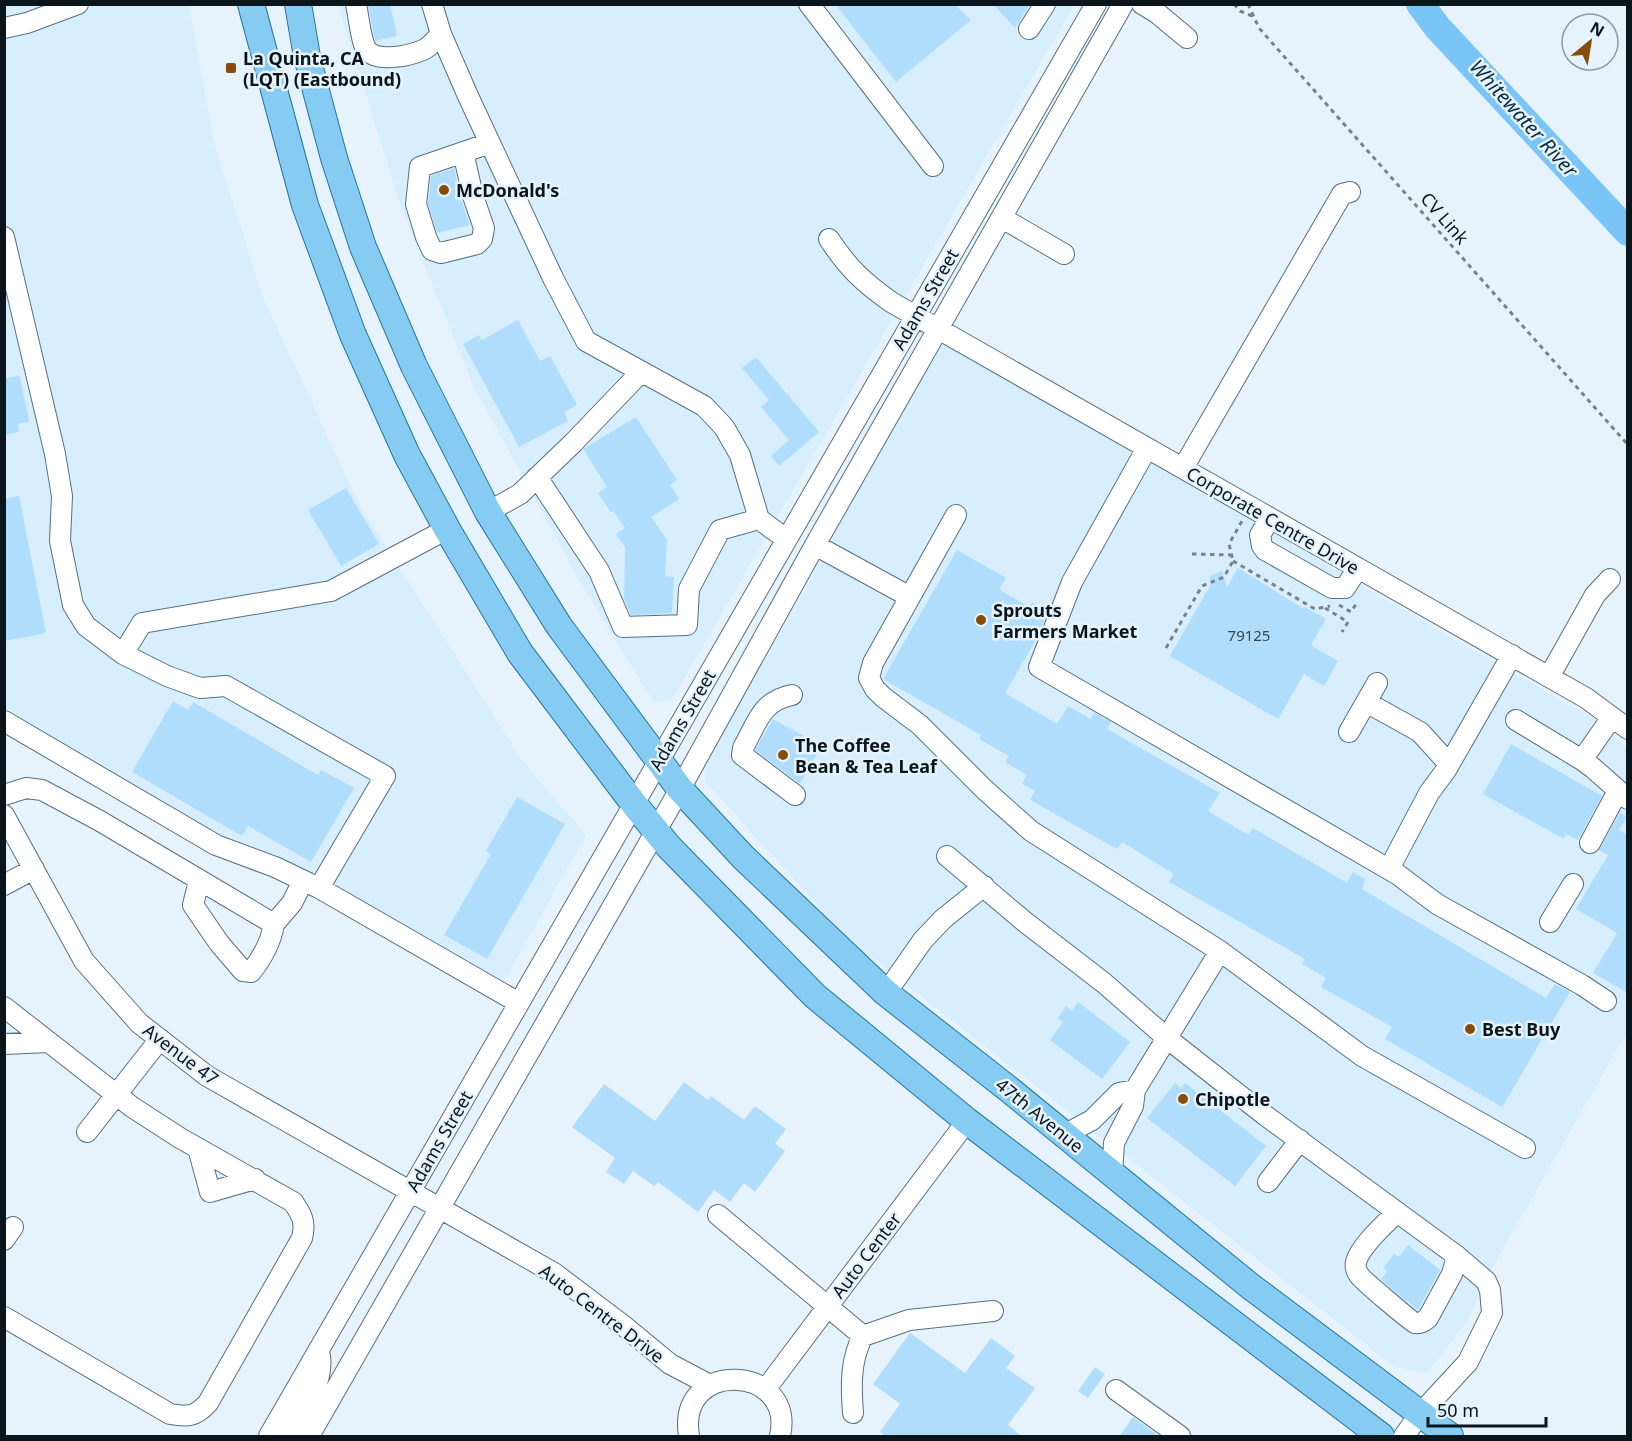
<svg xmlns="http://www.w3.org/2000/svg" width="1632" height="1441" viewBox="0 0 1632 1441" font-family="'Noto Sans',sans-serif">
	<rect width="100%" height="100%" fill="#e7f3fc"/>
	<path fill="#d7eefe" d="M5,5H189L214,143L262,295L360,506L524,763L586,835L496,996L5,710Z
		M338,5H1074L673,698L654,703L580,582L473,385L401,208Z
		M949,334L1381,597L1603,724L1627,750V1032L1492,1268L1469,1319L1427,1373L1395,1367L850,941L704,780L711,753L811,579L887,436Z"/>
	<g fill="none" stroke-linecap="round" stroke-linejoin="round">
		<path stroke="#7ac5f8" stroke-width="28" d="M1420,4L1437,27L1628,232"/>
	</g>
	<path fill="#b1ddfc" d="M368,4H390L397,36L375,41Z
		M835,4H954L971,20L896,82Z
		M993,4H1030L1015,28Z
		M454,168L461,199L470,225L437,233L428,203L431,176Z
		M518,320L540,361L550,356L577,405L564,412L568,421L519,447L463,344L479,335L482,340Z
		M756,357L819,432L779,466L771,456L789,440L761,407L769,400L742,368Z
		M20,376L29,422L18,424L19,432L4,435V378Z
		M636,417L677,480L670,485L679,499L651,517L667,540L665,576L674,577L672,613L631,615L624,599L625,547L616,534L625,528L614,512L610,511L598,493L607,487L583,449Z
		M346,488L379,544L341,566L308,510Z
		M19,496L46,633L4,641V499Z
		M957,550L1006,578L999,589L1029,607L1032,602L1048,612L1037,638L1005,693L1057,724L1068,706L1091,719L1094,713L1111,722L1107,729L1220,793L1208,811L1248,835L1253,828L1347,883L1353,872L1365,879L1362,889L1546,998L1555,984L1570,992L1502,1107L1385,1039L1392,1027L1321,987L1326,978L1302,964L1305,959L1169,882L1174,874L1122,842L1117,849L1030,800L1035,791L1022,784L1027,775L1005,762L1009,756L979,739L981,735L883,679Z
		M1238,568L1304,609L1305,607L1326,619L1311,645L1338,661L1324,686L1304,674L1278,719L1170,656L1211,584L1209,576L1222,571L1227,587Z
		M173,701L188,710L193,702L318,775L321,770L354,788L311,862L248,826L242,836L132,772Z
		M773,719L822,746L800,784L755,750Z
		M1511,744L1602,796L1578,840L1566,834L1564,839L1483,794Z
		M517,797L565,824L487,959L444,935L491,854L486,851Z
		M1620,813L1627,817L1619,830L1628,835V993L1593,973L1617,933L1576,909L1608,855L1599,850Z
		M1078,1002L1130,1042L1102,1079L1050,1040L1063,1022L1058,1018L1066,1006L1072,1011Z
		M684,1082L708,1100L711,1096L744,1120L755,1106L786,1129L775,1144L785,1151L755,1192L744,1183L730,1202L714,1190L698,1212L658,1182L654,1186L633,1171L624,1184L606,1172L615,1158L572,1127L604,1084L655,1121Z
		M1175,1083L1181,1088L1185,1083L1266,1146L1235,1186L1147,1118Z
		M1408,1245L1440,1270L1418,1310L1381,1280L1387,1271L1383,1268L1394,1254L1399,1257Z
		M910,1333L965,1373L991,1338L1015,1356L1006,1368L1035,1388L1008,1425L1023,1437H887L880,1432L900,1404L873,1384Z
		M1095,1367L1105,1374L1088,1398L1078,1391Z
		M1133,1417L1160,1437H1119Z"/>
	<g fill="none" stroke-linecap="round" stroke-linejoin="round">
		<g stroke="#547083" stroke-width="22">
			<path id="minor" d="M356,4C359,18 360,35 365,47C373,64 409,56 423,50C430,47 435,40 441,34
				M432,4L441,34L468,96L553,278L586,341L704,406L724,427L740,455L759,519L786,539
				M809,4L933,166
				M1142,4L1157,13L1187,38
				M4,28L27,23L78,4
				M1029,29L1045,4
				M463,152L473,196L484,228L482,239L477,244L441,253L432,250L426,237L416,204L420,167L490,143
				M1002,218L1064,254
				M4,237L55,454L62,496L60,541L73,605L86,626L123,654
				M829,239C848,268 863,282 891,302L1586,698L1628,729
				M1147,448L1072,582L1039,667L1397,874L1437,904L1582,985L1606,1001
				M1183,468L1342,194L1350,192
				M537,477L599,571L623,627L687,625L689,589L720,530L759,519
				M488,512L520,494L573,443L641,372
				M956,515L873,663L869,678L875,689L883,697L920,725L985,790L1031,831L1220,951L1362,1056L1525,1148
				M1270,518L1260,535L1262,546L1265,550L1332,588H1345L1358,568
				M815,545L910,597
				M1549,677L1595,595L1610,579
				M792,695C761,701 757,723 743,748L742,755L795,795
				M1366,702L1420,732L1449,764
				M1516,720L1582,760L1612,717
				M4,721L216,845L275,867L319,888L385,776L226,686L200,688L167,676L123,654L142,623L331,591L447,529
				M1349,732L1377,683
				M1582,760L1593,768L1628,799
				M4,795L26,788L42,790L100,821L274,924C271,942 263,957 251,972L243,971L219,943L193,905L199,881
				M4,815L84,961L139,1023L207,1076L554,1273L624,1326L670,1364L710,1385
				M1590,843L1618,791
				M947,856L1025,922L1104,983L1168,1039L1266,1116L1457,1256L1486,1281L1490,1290L1492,1313L1468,1362L1420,1414L1404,1436
				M1389,869L1429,793L1446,770L1512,655
				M4,885L34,869
				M319,888L519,1003
				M1550,922L1573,884
				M274,924L292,903L303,881
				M886,993L923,940L943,919L984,886
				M4,1007L132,1107L180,1138L293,1202C302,1215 306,1222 302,1238L208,1403C195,1417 188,1417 170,1414L4,1317
				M4,1044L49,1042
				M87,1132L160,1039
				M1064,1135L1092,1120L1119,1093L1135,1090
				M198,1148L210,1192L255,1179
				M1112,1174L1114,1143L1133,1106L1135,1090L1220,951
				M1268,1182L1300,1140
				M1397,1212C1385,1224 1360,1246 1356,1262C1355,1267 1356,1271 1359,1275C1362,1280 1412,1322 1415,1323C1421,1324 1424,1321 1428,1318L1452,1274L1457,1256
				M718,1215L863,1336
				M4,1240L13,1227
				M765,1390L967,1121
				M1116,1390L1180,1436
				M853,1413C851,1386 850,1360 863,1336L909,1320L993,1311
				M269,1436L1096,4
				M289,1436C302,1413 324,1384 320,1356
				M309,1436L680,789L815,545L1123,4
				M689,1436C676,1358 796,1364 780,1436"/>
		</g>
		<g stroke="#2575a2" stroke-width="28">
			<path id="major" d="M251,4L305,205L353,335L407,455L447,529L520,653L634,804L669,847L815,996L967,1121L1381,1436
				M298,4L307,57L334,158L363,247L414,366L488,512L559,626L680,789L743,857L886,993L1006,1087L1250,1286L1450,1436"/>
		</g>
		<path stroke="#78838b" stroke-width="3" stroke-dasharray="4.5 4.5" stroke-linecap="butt" d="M1234,4L1240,11L1252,16
			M1248,4L1259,28L1628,445
			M1192,554L1232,555
			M1233,561L1315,609L1330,606
			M1339,605L1351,612L1358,601
			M1325,608L1348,622L1342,632
			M1166,648L1202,586L1224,577L1233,561L1229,544L1242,521"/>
		<use href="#minor" stroke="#fff" stroke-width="20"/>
		<use href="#major" stroke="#85cbf2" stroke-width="26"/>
	</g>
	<g fill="#884c0b" stroke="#e7f3fc" stroke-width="2">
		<rect x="225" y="62" width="12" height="12" rx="3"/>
		<circle cx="444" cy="190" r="6"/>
		<circle cx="981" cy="620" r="6"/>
		<circle cx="783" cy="755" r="6"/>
		<circle cx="1470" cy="1029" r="6"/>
		<circle cx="1183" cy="1099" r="6"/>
	</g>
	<g text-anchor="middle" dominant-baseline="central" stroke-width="5" stroke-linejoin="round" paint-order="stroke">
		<g font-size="15" fill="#344754">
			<text x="1249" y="635">79125</text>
		</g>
		<g font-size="18" font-weight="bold" fill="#0a151c" stroke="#e7f3fc" text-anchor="start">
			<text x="243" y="58">La Quinta, CA<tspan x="243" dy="21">(LQT) (Eastbound)</tspan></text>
			<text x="456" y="190">McDonald's</text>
			<text x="993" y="610">Sprouts<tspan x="993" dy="21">Farmers Market</tspan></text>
			<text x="795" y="745">The Coffee<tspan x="795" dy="21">Bean &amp; Tea Leaf</tspan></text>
			<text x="1482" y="1029">Best Buy</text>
			<text x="1195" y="1099">Chipotle</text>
		</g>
		<g font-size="18" fill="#0a151c" stroke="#e7f3fc">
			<text transform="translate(1445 218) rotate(49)">CV Link</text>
			<text transform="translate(925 299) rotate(-60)">Adams Street</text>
			<text transform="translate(1273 520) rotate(30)">Corporate Centre Drive</text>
			<text transform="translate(682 720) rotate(-60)">Adams Street</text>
			<text transform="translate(181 1054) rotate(37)">Avenue 47</text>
			<text transform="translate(1040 1115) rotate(39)">47th Avenue</text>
			<text transform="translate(439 1141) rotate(-60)">Adams Street</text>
			<text transform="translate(866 1255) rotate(-53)">Auto Center</text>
			<text transform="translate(602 1313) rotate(37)">Auto Centre Drive</text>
		</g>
		<g font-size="20" font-style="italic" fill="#0a2c41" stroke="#e7f3fc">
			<text transform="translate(1524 118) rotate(48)">Whitewater River</text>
		</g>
	</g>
	<rect width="1632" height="1441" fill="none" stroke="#0a151c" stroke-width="12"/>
	<g transform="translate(1590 42) rotate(30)"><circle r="28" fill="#e7f3fc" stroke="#8f9aa2" stroke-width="1.5"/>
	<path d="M0-4.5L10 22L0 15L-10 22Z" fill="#884c0b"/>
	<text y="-9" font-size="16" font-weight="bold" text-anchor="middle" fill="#0a151c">N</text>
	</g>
	<path d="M1428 1417v9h118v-9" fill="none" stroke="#0a151c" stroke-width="3"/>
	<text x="1437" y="1417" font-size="18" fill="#0a151c" stroke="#e7f3fc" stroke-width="4.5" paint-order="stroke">50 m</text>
</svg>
